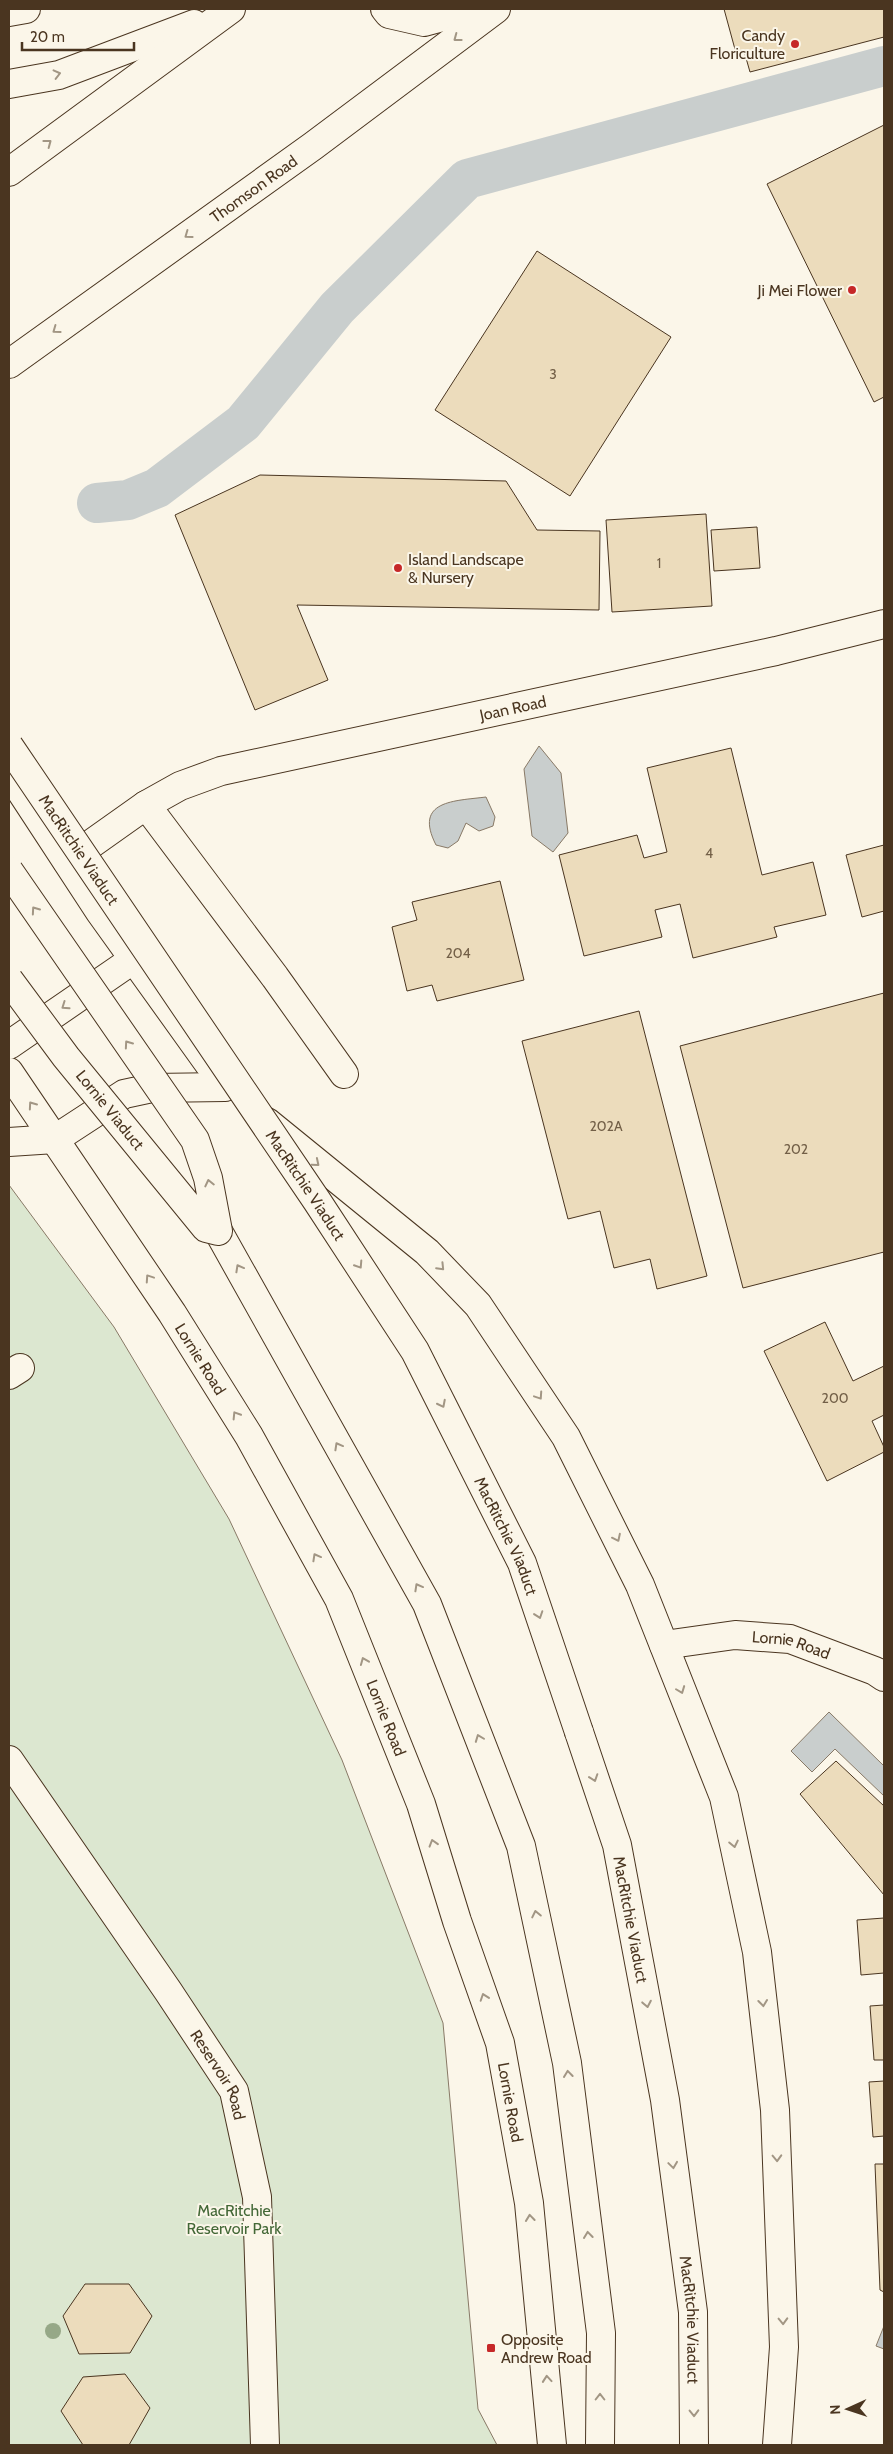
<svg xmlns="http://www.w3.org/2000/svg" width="893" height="2454" viewBox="0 0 893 2454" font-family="Cabin,sans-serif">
	<rect width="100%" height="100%" fill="#fbf6e9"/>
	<path fill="#dce7d0" stroke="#887966" d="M9,1185L114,1327L229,1519L342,1760L443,2023L478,2409L497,2445H9Z"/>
	<path fill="#c9cecd" stroke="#887966" d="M539,746L561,773L568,833L553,852L532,836L524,769Z
		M486,797L495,817L493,826L479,831L466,823L458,841L448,848L436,845C413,800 455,801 486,797Z
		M829,1712L884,1766V1796L835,1749L812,1772L791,1751Z
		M884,2326V2349L876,2346Z"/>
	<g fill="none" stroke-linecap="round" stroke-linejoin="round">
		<path stroke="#c9cecd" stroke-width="40" d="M97,503L128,500L157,488L243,423L337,308L467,179L884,66"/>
	</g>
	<path fill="#ecdcbc" stroke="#4a3520" d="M724,9H884V37L750,72L744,51L736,53Z
		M884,125V397L874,402L767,184Z
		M537,251L671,337L570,496L435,410Z
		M260,475L506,481L537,530L600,531L599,610L297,605L328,680L255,710L175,515Z
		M706,514L712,606L612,612L606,520Z
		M757,527L760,568L714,571L711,530Z
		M731,748L762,875L813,862L826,915L774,927L777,937L693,958L680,904L655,910L662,937L584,956L559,855L637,835L644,858L667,852L647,768Z
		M884,845V911L862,917L846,855Z
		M500,881L524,980L437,1001L432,985L407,991L392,927L417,920L412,902Z
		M884,993V1252L743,1288L680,1046Z
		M639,1011L707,1276L657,1289L650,1259L614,1268L600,1211L568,1219L522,1041Z
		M825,1322L853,1381L884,1366V1415L872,1421L884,1447V1452L827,1481L764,1351Z
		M836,1761L884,1806V1895L800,1794Z
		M884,1918V1973L861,1975L857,1920Z
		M884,2005V2060H874L870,2006Z
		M884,2081V2136L873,2137L869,2082Z
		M875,2164H884V2292L880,2290Z
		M85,2284H129L152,2316L130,2353L79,2354L63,2316Z
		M125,2374L150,2408L129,2445H83L61,2411L83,2377Z"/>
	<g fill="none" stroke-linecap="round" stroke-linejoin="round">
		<g stroke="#4a3520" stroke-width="30">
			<g id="minor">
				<path d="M9,12L26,9"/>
				<path d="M146,805L275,977L344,1074"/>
				<path id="s1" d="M67,861L146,805L180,786L221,771L776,651L884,624"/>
				<path d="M9,1142L55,1139"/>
				<path d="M9,1375L20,1368"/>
				<path id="s2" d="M664,1645L735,1635L790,1639L875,1671L884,1677"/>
				<path id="s3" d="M9,1760L168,1991L234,2091L257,2197L265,2445"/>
			</g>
		</g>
		<g stroke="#4a3520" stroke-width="30">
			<g id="major">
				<path d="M385,9L389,14L424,22L472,9"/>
				<path d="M9,84L59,75L194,24"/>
				<path d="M9,172L231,9"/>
				<path id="s4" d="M9,364L313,146L496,9"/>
				<path d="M9,773L100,912L209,1064"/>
				<path d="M9,1045L134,959"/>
				<path id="s5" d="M9,1072L172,1313L249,1436L339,1599L421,1804L457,1921L500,2043L529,2203L552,2445"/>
				<path d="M267,1122L427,1252L478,1305L566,1437L640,1585L724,1797L757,1952L775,2110L784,2347L777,2445"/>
				<path d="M55,1139L124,1094L152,1088L225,1087"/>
			</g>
		</g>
		<g stroke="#4a3520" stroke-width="30">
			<g id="highway">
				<path d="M218,1231L427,1604L521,1846L567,2063L601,2333L600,2445"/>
				<path id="s6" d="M579,1732L617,1845L665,2100L693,2312L694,2445"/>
			</g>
		</g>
		<use href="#minor" stroke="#fbf6e9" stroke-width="28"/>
		<use href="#major" stroke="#fbf6e9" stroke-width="28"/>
		<use href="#highway" stroke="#fbf6e9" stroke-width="28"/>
		<g stroke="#4a3520" stroke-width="30" stroke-linecap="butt">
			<g id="highway-bridge">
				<path id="s7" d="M9,746L317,1201L415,1351L522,1563L579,1732"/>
				<path d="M9,871L195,1140L208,1178L218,1231L206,1228L66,1057L9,980"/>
			</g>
		</g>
		<use href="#highway-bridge" stroke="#fbf6e9" stroke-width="28"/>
	</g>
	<circle fill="#96a887" cx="53" cy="2331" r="8"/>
	<defs><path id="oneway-chevron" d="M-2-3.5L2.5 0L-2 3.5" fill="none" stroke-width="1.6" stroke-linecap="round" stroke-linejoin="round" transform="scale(1.25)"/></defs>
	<g stroke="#a29684">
		<use href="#oneway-chevron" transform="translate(457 38) rotate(143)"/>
		<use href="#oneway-chevron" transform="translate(57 74) rotate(-14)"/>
		<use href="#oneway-chevron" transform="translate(48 143) rotate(-37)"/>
		<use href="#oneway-chevron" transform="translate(188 235) rotate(144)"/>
		<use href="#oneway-chevron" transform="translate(56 330) rotate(144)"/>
		<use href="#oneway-chevron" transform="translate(35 910) rotate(-125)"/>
		<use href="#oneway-chevron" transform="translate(65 1006) rotate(145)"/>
		<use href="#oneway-chevron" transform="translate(128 1044) rotate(-125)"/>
		<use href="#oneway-chevron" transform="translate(32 1105) rotate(-125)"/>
		<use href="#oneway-chevron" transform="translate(316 1163) rotate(40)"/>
		<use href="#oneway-chevron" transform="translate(209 1183) rotate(-103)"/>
		<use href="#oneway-chevron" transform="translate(359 1265) rotate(57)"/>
		<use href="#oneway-chevron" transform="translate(441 1267) rotate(46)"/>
		<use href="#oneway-chevron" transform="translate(239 1268) rotate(-119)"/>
		<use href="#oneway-chevron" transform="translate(149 1278) rotate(-124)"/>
		<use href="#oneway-chevron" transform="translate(539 1396) rotate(56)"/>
		<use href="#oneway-chevron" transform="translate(442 1404) rotate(63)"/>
		<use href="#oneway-chevron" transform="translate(236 1415) rotate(-122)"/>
		<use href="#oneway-chevron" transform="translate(338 1446) rotate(-119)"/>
		<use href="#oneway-chevron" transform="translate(617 1538) rotate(64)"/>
		<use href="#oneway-chevron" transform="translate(316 1557) rotate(-119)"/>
		<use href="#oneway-chevron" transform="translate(418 1587) rotate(-119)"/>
		<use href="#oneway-chevron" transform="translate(539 1615) rotate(71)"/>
		<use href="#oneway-chevron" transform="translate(364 1661) rotate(-112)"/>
		<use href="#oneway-chevron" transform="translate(681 1690) rotate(69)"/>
		<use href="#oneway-chevron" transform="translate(479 1738) rotate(-111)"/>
		<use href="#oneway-chevron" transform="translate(594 1778) rotate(71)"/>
		<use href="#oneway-chevron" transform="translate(433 1843) rotate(-107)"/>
		<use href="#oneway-chevron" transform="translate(734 1844) rotate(78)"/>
		<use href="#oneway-chevron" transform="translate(536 1914) rotate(-102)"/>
		<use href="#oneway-chevron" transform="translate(484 1997) rotate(-109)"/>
		<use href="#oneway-chevron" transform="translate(763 2003) rotate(83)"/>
		<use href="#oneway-chevron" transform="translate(647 2004) rotate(79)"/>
		<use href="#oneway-chevron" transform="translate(568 2074) rotate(-97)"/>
		<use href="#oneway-chevron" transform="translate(777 2158) rotate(88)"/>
		<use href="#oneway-chevron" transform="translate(673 2165) rotate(82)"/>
		<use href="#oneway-chevron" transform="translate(530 2218) rotate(-96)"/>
		<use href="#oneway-chevron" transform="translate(588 2235) rotate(-97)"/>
		<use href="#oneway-chevron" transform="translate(783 2321) rotate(88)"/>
		<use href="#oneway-chevron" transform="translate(547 2379) rotate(-95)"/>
		<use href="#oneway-chevron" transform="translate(600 2397) rotate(-90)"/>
		<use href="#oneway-chevron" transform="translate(694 2413) rotate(89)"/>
	</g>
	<g fill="#c62828" stroke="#fbf6e9" stroke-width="2">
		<circle cx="795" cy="44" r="5"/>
		<circle cx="852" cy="290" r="5"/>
		<circle cx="398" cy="568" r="5"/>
		<rect x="486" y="2343" width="10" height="10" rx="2.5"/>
	</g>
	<g text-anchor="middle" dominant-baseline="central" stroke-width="4" stroke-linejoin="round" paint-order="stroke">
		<g font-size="14" fill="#725f47">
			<text x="553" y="374">3</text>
			<text x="659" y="563">1</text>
			<text x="709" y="853">4</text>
			<text x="458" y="953">204</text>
			<text x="606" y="1126">202A</text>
			<text x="796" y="1149">202</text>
			<text x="835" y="1398">200</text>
		</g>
		<g font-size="16" fill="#4a3520" stroke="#fbf6e9" text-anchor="end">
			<text x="785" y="35">Candy<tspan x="785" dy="18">Floriculture</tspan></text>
			<text x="842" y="290">Ji Mei Flower</text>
			<text x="408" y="559" text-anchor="start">Island Landscape<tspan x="408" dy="18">&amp; Nursery</tspan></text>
			<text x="501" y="2339" text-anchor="start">Opposite<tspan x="501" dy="18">Andrew Road</tspan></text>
		</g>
		<g font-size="16" fill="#4a3520" stroke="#fbf6e9">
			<text stroke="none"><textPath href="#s4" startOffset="301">Thomson Road</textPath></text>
			<text stroke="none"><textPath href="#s1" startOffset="478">Joan Road</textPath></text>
			<text stroke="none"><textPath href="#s7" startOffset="125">MacRitchie Viaduct</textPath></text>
			<text transform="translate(110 1110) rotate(51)">Lornie Viaduct</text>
			<text stroke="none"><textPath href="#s7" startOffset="530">MacRitchie Viaduct</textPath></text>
			<text stroke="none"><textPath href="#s5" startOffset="345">Lornie Road</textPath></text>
			<text stroke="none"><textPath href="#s7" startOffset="935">MacRitchie Viaduct</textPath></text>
			<text stroke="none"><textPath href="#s2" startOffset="129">Lornie Road</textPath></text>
			<text stroke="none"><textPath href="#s5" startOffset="750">Lornie Road</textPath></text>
			<text stroke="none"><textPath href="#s6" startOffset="195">MacRitchie Viaduct</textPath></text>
			<text stroke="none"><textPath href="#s3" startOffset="379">Reservoir Road</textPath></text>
			<text stroke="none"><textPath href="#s5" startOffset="1155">Lornie Road</textPath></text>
			<text stroke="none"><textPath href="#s6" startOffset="600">MacRitchie Viaduct</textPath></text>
		</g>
		<g font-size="16" fill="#436837" stroke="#fbf6e9">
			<text x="234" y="2210">MacRitchie<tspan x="234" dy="18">Reservoir Park</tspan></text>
		</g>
	</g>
	<rect width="893" height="2454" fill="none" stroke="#4a3520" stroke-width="20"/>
	<g transform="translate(848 2409) rotate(267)" stroke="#fbf6e9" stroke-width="4" paint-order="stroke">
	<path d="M0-4L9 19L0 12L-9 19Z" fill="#4a3520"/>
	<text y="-8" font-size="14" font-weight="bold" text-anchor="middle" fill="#4a3520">N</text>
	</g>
	<path d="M22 42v8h112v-8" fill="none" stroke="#4a3520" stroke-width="2.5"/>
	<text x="30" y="42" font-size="15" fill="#4a3520" stroke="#fbf6e9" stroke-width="4" paint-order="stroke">20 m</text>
</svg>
